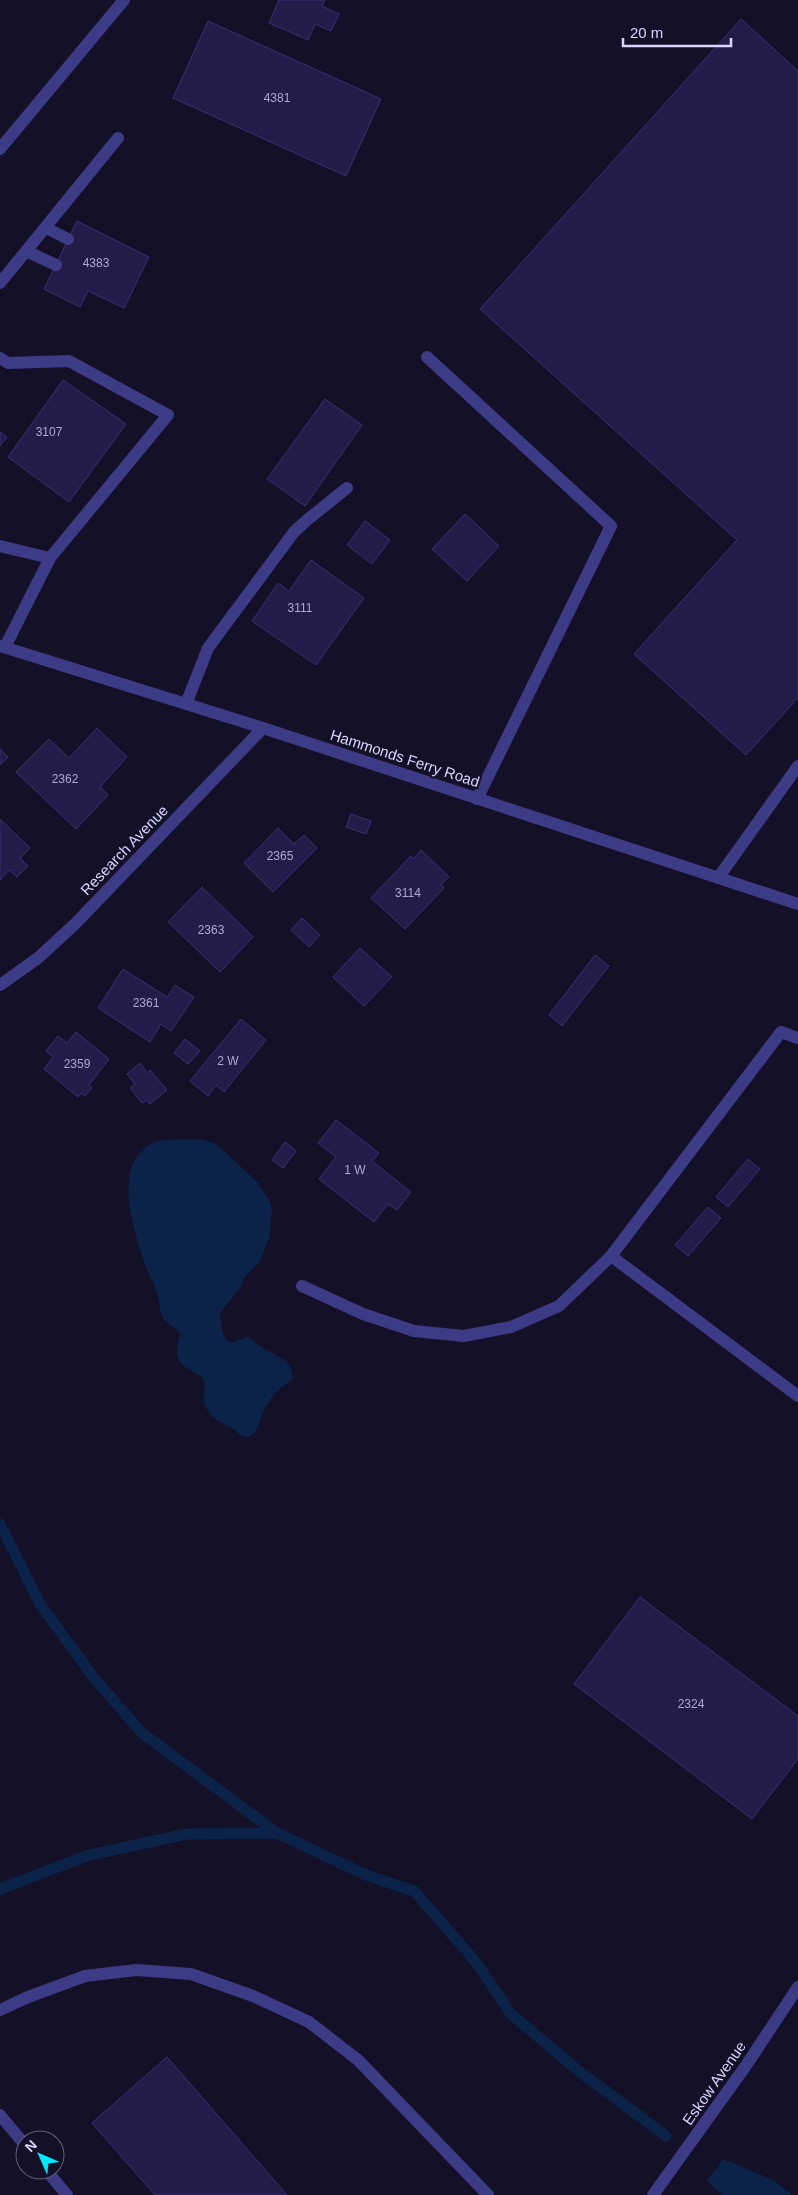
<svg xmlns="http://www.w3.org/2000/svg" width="798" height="2195" viewBox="0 0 798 2195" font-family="Helvetica,sans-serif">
	<rect width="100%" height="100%" fill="#131027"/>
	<path fill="#0c2349" d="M200,1139L211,1142L223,1150L258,1183L270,1202L272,1213L269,1238L260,1261L244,1278L240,1288L220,1313L222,1332L227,1341L233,1342L248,1337C254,1341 259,1346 265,1349C277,1357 295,1360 292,1380C288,1384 281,1386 277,1391C273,1396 267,1404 264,1410C259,1419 259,1437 245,1437C239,1436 237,1431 232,1428C224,1423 216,1422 210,1414C198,1398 209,1390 202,1377C192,1370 175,1365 177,1349C177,1343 180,1339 180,1333C176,1328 170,1326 165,1321C159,1313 160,1302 157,1292C154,1282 148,1274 145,1264C134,1231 113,1170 147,1146C161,1136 183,1141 200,1139Z
		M723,2159L773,2180L792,2195H722L707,2181Z"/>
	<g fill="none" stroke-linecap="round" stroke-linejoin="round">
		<path stroke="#0c2349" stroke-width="11" d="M0,1524L40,1604L94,1678L142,1733L277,1833L366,1875L414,1891L476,1962L511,2014L580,2072L666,2136
			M0,1889L89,1855L187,1834L277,1833"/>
	</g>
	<path fill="#241c48" stroke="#3b2e74" d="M279,0H325L322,6L339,14L331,31L315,24L308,40L269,23Z
		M741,19L798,71V698L746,755L634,654L737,540L480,309Z
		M208,21L381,99L346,176L173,98Z
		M77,221L149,257L124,308L88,291L80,307L44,289Z
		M63,380L126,424L69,502L8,457Z
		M325,399L362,425L305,506L267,479Z
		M0,432L7,437L0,446Z
		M465,514L499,546L467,581L432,549Z
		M365,521L390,540L372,564L347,545Z
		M311,560L364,598L316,665L252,621L278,583L289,591Z
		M97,728L127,757L100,787L108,795L76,829L16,772L49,739L69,758Z
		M0,749L8,757L0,765Z
		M351,814L371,821L366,834L346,827Z
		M0,819L30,848L20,858L28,866L17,877L9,870L0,880Z
		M278,828L294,844L304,835L317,848L273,892L244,863Z
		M421,850L449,877L441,885L444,888L405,929L371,898L411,856L413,859Z
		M202,887L253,937L220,972L168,922Z
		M302,918L320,935L309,947L291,930Z
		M360,948L392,977L364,1006L333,977Z
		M595,955L609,966L562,1026L549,1015Z
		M123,969L167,997L175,985L194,997L171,1031L161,1024L150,1042L98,1008Z
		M241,1019L266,1040L224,1092L216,1085L208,1096L190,1081Z
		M76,1032L109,1059L89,1085L92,1088L85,1096L81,1093L78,1097L44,1069L53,1057L46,1051L58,1036L67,1043Z
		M185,1039L200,1051L188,1064L174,1053Z
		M140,1063L148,1073L150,1070L167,1090L150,1104L146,1100L142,1103L130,1088L135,1084L127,1074Z
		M336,1120L379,1153L372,1161L411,1192L397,1210L388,1204L374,1222L319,1179L336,1157L318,1143Z
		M285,1142L296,1151L283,1168L272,1160Z
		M748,1159L760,1169L728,1207L716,1197Z
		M708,1207L721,1218L688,1256L675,1245Z
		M640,1597L798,1716V1759L752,1819L574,1684Z
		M167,2057L287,2195H155L92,2123Z"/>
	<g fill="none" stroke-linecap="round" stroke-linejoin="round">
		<path stroke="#3d3b86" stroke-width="12" d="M46,228L68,239
			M26,251L56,265
			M0,283L118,138
			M427,357L611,526L477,799
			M0,358L8,363L69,361L168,415L50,558L5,647
			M0,546L50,558
			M186,704L208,648L294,532L307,520L347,488
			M718,878L798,766
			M611,1256L798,1396
			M302,1286L363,1314L414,1331L464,1336L511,1327L559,1306L611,1256L781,1032L798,1038
			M0,2010L28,1997L85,1976L136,1970L191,1974L253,1996L309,2022L358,2060L488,2195
			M0,2115L25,2145
			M46,2170L67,2195"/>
		<path stroke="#3d3b86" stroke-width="12" d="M0,985L38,958L76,923L263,728
			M653,2195L745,2067L798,1987"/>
		<path stroke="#3d3b86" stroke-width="12" d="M0,149L124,0
			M0,646L263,728L798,904"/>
	</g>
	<g text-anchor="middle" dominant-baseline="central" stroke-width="4.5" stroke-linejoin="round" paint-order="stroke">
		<g font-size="12" fill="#aca8d1">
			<text x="277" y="98">4381</text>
			<text x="96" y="263">4383</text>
			<text x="49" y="432">3107</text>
			<text x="300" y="608">3111</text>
			<text x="65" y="779">2362</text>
			<text x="280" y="856">2365</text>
			<text x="408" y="893">3114</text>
			<text x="211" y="930">2363</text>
			<text x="146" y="1003">2361</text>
			<text x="228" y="1061">2 W</text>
			<text x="77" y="1064">2359</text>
			<text x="355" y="1170">1 W</text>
			<text x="691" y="1704">2324</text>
		</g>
		<g font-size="15" fill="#dad6ff" stroke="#131027">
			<text transform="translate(405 758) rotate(18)">Hammonds Ferry Road</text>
			<text transform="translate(124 850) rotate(-46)">Research Avenue</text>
			<text transform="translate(714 2083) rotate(-55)">Eskow Avenue</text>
		</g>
	</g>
	<g transform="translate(40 2155) rotate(315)"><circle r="24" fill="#131027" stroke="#635f7d"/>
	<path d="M0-4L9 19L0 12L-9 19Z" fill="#03e7fe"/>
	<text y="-8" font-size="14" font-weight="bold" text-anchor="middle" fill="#dad6ff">N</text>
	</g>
	<path d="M623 38v8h108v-8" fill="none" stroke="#dad6ff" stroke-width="2.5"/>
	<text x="630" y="38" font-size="15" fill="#dad6ff" stroke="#131027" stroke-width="4" paint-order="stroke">20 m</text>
</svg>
